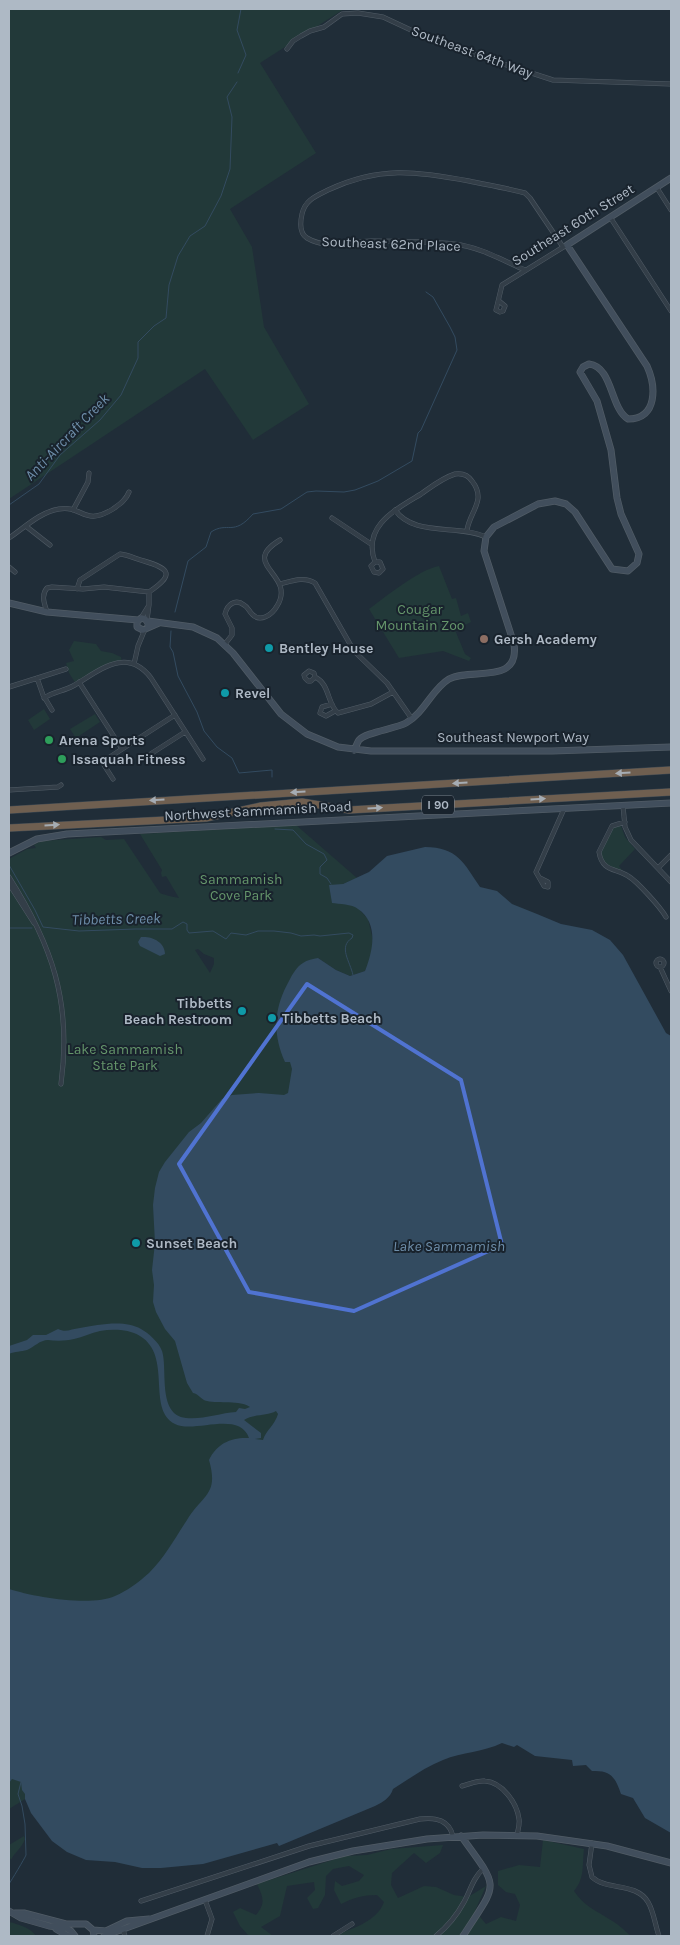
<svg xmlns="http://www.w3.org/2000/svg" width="680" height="1945" viewBox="0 0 680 1945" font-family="Karla,sans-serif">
	<rect width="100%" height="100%" fill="#202d38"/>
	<path fill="#223939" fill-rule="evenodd" d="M9,9H344L260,63L316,153L230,209L252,247L264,327L309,404L253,440L205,369L9,499Z
		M439,566L452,599L456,598L461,616L468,613L471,622L455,630L465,654L471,658L469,661L443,651L399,658L369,609C387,596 418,570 439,566Z
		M74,641L96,644L101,651L112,653L121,657L122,663H114L76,684L69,673L66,663L74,661L69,650Z
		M44,709L50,719L34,730L28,720Z
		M95,714L100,722L76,738L70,729Z
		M620,823L625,837L635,849L619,866L625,874C613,871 603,865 599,852L612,826Z
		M296,825L357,878L343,884L358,908L368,919L373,940L371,957L365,971L350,976L336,970L318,958L292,1397L295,1406L125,1617L9,1606V859L27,849L36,848L34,845L41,841L101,837L106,840L124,839L160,893C161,894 177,898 179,898L166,876L162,877L161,873L162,870L140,834ZM198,949L204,954L214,958V964L210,973L195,950Z
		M9,1757L43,1788L9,1809Z
		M24,1836L25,1839C22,1848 14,1853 11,1860L9,1856V1845Z
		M543,1840L584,1849C582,1865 585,1878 574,1891C583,1905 595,1910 609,1919C617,1923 624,1930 631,1936H333C351,1929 377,1922 384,1902L377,1895C363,1895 353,1898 341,1904L334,1890L335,1881L342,1886L359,1881L364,1875L349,1866L333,1869L326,1876L325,1895L318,1908L313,1909L307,1898L315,1890L314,1882L287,1886L280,1916L261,1927L273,1936H249L240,1926L233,1912L240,1908L256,1915C266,1903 263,1897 257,1884L345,1856L367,1855L391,1849L443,1845L440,1853L426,1863L414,1853L392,1873L391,1885L398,1898L424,1886L436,1887L454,1895L468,1897L486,1886L475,1911L486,1924L501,1917L516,1921L520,1905L515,1894L506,1892L498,1885V1871L519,1865L540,1867Z
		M9,1922C18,1924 31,1928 36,1936H9Z"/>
	<path fill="#334b60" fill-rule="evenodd" d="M425,847C457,847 464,863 480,887L497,891L512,904L537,914L561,924L592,930L610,940L623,955L666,1033L671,1036V1833L645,1818L633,1798L621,1794C615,1777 611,1770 592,1771L586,1765L573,1766L572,1760L535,1756L517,1745L514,1747L502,1743C484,1752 462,1752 443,1760C425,1767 409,1779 393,1789C390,1798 383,1802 375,1806L279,1846L277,1843L203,1864L161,1868H142L115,1862L86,1860L67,1852L52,1841L31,1813L25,1799V1794L22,1790L21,1782L12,1779L9,1783V1589C34,1597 91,1607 115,1596C127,1591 139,1582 149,1573C165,1557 175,1538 187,1520C203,1494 219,1495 209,1460C217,1443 232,1437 249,1438C239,1410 194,1434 175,1424C146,1409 173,1356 140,1336C128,1329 113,1329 100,1331C91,1333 83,1337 74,1339C66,1341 56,1341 48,1340C40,1340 34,1347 27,1350C21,1352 15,1351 9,1354V1346L27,1340L33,1335H46L58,1329C66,1333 71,1329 80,1328C98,1325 124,1319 141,1329C148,1333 159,1342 162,1351C168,1369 157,1415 186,1418C202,1420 220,1413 236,1412L239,1408L245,1409L250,1407C240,1400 219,1404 207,1401C201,1400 199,1394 193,1393L187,1383L175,1341L165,1329L156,1312L153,1302L154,1285L152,1270L155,1243L153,1205L155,1188L159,1172L165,1162L189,1132L201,1123L222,1099L232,1095L259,1093L284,1095L288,1093L292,1069L290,1062H285C272,1033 274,1008 289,981C292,975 297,966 303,963C307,960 313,959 318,958L336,970L350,976L365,971C373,951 379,923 358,909C352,904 339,904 332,903L329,885L343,884L369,872L387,856ZM276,1411L278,1414C275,1425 266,1430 263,1440L255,1439L261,1438V1433L244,1420C253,1414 267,1416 276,1411Z
		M141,937C152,936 165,942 165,954L160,956L140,946L138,942Z"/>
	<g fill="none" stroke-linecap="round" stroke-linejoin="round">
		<path stroke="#334b60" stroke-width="1" d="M238,73L246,55L237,30L241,9
			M9,505L39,484L60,455L100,420L121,395L138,358V342L154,326L166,318L169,285L178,256L190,236L205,226L221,196L230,169L232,117L227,97L237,82
			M175,612L188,561L206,547L211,532C228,521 233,537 253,514L281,509L307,492L316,491L344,492L355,490L378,481L412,461L418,433L421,430L457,350L455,337L450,327L433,297L426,292
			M171,631L170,647L173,652L178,676L197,712L204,731L217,747L232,758L239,773L272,770V777
			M275,829L293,830L306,844L324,854L327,860L320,867V874L327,878L331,884
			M9,865L35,910L43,927L79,931L135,929H172L183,922L187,924V930L189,933L213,931L226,939L231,933L246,935L258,931H274L291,933L301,936L314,935L320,936L349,933L353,935L352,938C338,947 350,961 353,975
			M9,928H32
			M9,1884C11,1881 25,1858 26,1855L25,1824L22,1806L18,1794L21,1782"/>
		<g stroke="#515c66" stroke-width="5">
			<path id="street" d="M287,49L293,41L301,36L310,31L324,27L342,14L358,13L383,17L413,31L482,57L553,80L671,84
				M657,188L671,210
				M610,217L671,311
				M525,270C502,260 480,247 454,244C427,241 398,241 371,241C349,241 327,250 307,238C299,233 300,223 302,214C305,200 316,196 328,190C379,166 416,171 469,181C488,185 506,188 525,193L530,198L563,247
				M499,301L505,306L503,311L500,312L496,310L502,285L565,246
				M73,510L88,482L89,473
				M395,510C414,537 457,524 486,537
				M332,518L371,544
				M27,527L50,545
				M9,538C24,528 40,512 59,509C83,505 84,527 113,509C120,504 126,500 129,492
				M375,562L371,566L374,572L379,573L383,569L380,562H375C362,526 395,510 421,494C431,487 442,478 455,474C462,473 468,475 472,481C487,500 470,511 467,530
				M9,567L15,572
				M280,584C292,581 304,576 315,583L354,651L387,683L412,719
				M77,589L80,580L120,554C129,555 136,559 144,561C171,569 174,575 149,592
				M47,612C44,603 41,595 47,588L52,587L83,589L104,587L149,592V605
				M141,618L149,605L147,620
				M225,644L232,635V628L225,614C227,605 235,598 244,605C248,607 249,611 252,614C260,623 272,615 277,606C297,574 238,565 280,540
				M134,664L138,646L145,629
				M315,677L311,681H308L305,678L304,675L309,671L314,673L315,677C330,684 327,704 338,713L371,704L393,692
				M37,678L43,695L52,710
				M79,682L122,749
				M9,687L66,669
				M44,698C53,692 64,691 73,686C98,672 126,645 151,678L203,759
				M332,704L322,707L320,713L326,716L335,711
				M149,755L185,732
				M113,779L102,762L175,715
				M9,790L58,787L61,785
				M623,806L625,827L631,840L671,882
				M625,822L612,826L599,852C602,872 616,868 628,876C637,881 661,908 666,917
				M658,868L671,855
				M9,877C52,945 72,1002 61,1084
				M540,878L548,882V887L544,886L536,872L564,809
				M9,884L34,923
				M656 963a4 4 0 1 1 8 0a4 4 0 1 1-8 0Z
				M660,967L671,991
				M462,1786C470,1784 477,1780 485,1781C502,1782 517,1803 519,1819C520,1824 518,1830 517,1835
				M592,1843L589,1865L592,1877C607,1891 636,1882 648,1902C654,1912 655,1925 659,1936
				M205,1900L212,1919L207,1936
				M141,1901L309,1846L420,1819C435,1817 450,1820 453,1837
				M123,1930L125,1936
				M333,1936L352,1924
				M436,1936C447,1927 457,1915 464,1902C471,1889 473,1878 484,1868"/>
		</g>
		<g stroke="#515c66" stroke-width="7">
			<path id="secondary" d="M9,603L47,612L138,620
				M148,621L193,627L217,638L233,653L281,714L307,734L338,747L371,751H552L671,747
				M148,627V623L145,619L141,618L137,622V627L143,630L159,623
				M354,750C356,747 357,743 359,740C366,732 395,729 406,723C425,712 432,689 449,679C470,667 520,686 514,644L484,551L486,537L494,527L538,504L555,501L566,504L575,512L612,569L628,571L637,563L639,554L621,514L617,498L611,450L597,401L580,372L583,367L589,364C613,367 610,408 628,419C658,419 656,386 647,366L567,245L671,178
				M9,853L37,839L67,834L671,803
				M461,1836C501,1891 498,1881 463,1936
				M9,1911L21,1918L49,1926L66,1928L71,1931L75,1936
				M15,1913H24L66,1924H86L93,1930L94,1936
				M56,1929L68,1936
				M93,1930L106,1931L127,1921L149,1919
				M104,1936L309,1862L353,1851L427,1839L483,1835L537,1836L607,1846L671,1863"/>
		</g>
		<g stroke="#3e4953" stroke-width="8">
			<path id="highway" d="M9,810L671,770
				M9,828L206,818L261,806L302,802L349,810L671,792"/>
		</g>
		<use href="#street" stroke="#333e48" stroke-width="4"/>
		<use href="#secondary" stroke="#414e5c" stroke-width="5.5"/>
		<use href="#highway" stroke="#6f5f50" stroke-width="7"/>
	</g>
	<defs><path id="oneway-solid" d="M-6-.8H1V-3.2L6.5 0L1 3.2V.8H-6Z" transform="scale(1.25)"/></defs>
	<g fill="#a5acb3">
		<use href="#oneway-solid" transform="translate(623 773) rotate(177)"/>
		<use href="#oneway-solid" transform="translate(460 783) rotate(177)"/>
		<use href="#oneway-solid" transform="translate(298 792) rotate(177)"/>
		<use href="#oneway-solid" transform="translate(538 799) rotate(-3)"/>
		<use href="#oneway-solid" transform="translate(157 800) rotate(177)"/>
		<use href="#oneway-solid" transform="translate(375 808) rotate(-3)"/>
		<use href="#oneway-solid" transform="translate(52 825) rotate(-3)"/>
	</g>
	<path fill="none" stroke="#5073d1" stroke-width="4" stroke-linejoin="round" d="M307,984L461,1080L502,1245L354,1311L249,1292L179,1164Z"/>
	<circle fill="#8d6e63" stroke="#19232d" stroke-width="2" cx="484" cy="639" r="5"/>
	<g fill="#0f9aa8" stroke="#19232d" stroke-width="2">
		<circle cx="269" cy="648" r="5"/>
		<circle cx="225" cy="693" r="5"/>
		<circle cx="242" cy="1011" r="5"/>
		<circle cx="272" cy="1018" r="5"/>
		<circle cx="136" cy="1243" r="5"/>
	</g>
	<g fill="#2e9e5b" stroke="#19232d" stroke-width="2">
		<circle cx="49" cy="740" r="5"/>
		<circle cx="62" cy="759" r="5"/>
	</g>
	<g text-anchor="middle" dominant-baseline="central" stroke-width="4" stroke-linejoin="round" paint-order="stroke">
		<rect fill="#19232d" stroke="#818c97" stroke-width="1" x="422" y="795.5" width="32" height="19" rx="4"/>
		<g font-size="12" font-weight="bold" fill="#aeb9c5">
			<text x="438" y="805">I 90</text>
		</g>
		<g font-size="14" fill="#aeb9c5" stroke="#19232d">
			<text transform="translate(472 52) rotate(20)">Southeast 64th Way</text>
			<text transform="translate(573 225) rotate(-32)">Southeast 60th Street</text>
			<text transform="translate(391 244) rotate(2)">Southeast 62nd Place</text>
			<text x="513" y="737">Southeast Newport Way</text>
			<text transform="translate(258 811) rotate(-3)">Northwest Sammamish Road</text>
		</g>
		<g font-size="14" fill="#65966b" stroke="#19232d">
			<text x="420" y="609">Cougar<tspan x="420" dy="16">Mountain Zoo</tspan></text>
			<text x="241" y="879">Sammamish<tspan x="241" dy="16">Cove Park</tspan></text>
			<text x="125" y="1049">Lake Sammamish<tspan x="125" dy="16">State Park</tspan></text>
		</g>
		<g font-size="14" font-weight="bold" fill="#aeb9c5" stroke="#19232d" text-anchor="start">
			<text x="494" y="639">Gersh Academy</text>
			<text x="279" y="648">Bentley House</text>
			<text x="235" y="693">Revel</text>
			<text x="59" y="740">Arena Sports</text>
			<text x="72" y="759">Issaquah Fitness</text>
			<text x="232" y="1003" text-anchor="end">Tibbetts<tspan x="232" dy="16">Beach Restroom</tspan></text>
			<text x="282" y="1018">Tibbetts Beach</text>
			<text x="146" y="1243">Sunset Beach</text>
		</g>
		<g font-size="15" font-style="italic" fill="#6e8eaa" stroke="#19232d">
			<text transform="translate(67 437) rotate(-46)">Anti-Aircraft Creek</text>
			<text transform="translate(116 919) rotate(-1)">Tibbetts Creek</text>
			<text x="449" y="1246">Lake Sammamish</text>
		</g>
	</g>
	<rect width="680" height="1945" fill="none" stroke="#aeb9c5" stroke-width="20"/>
</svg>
